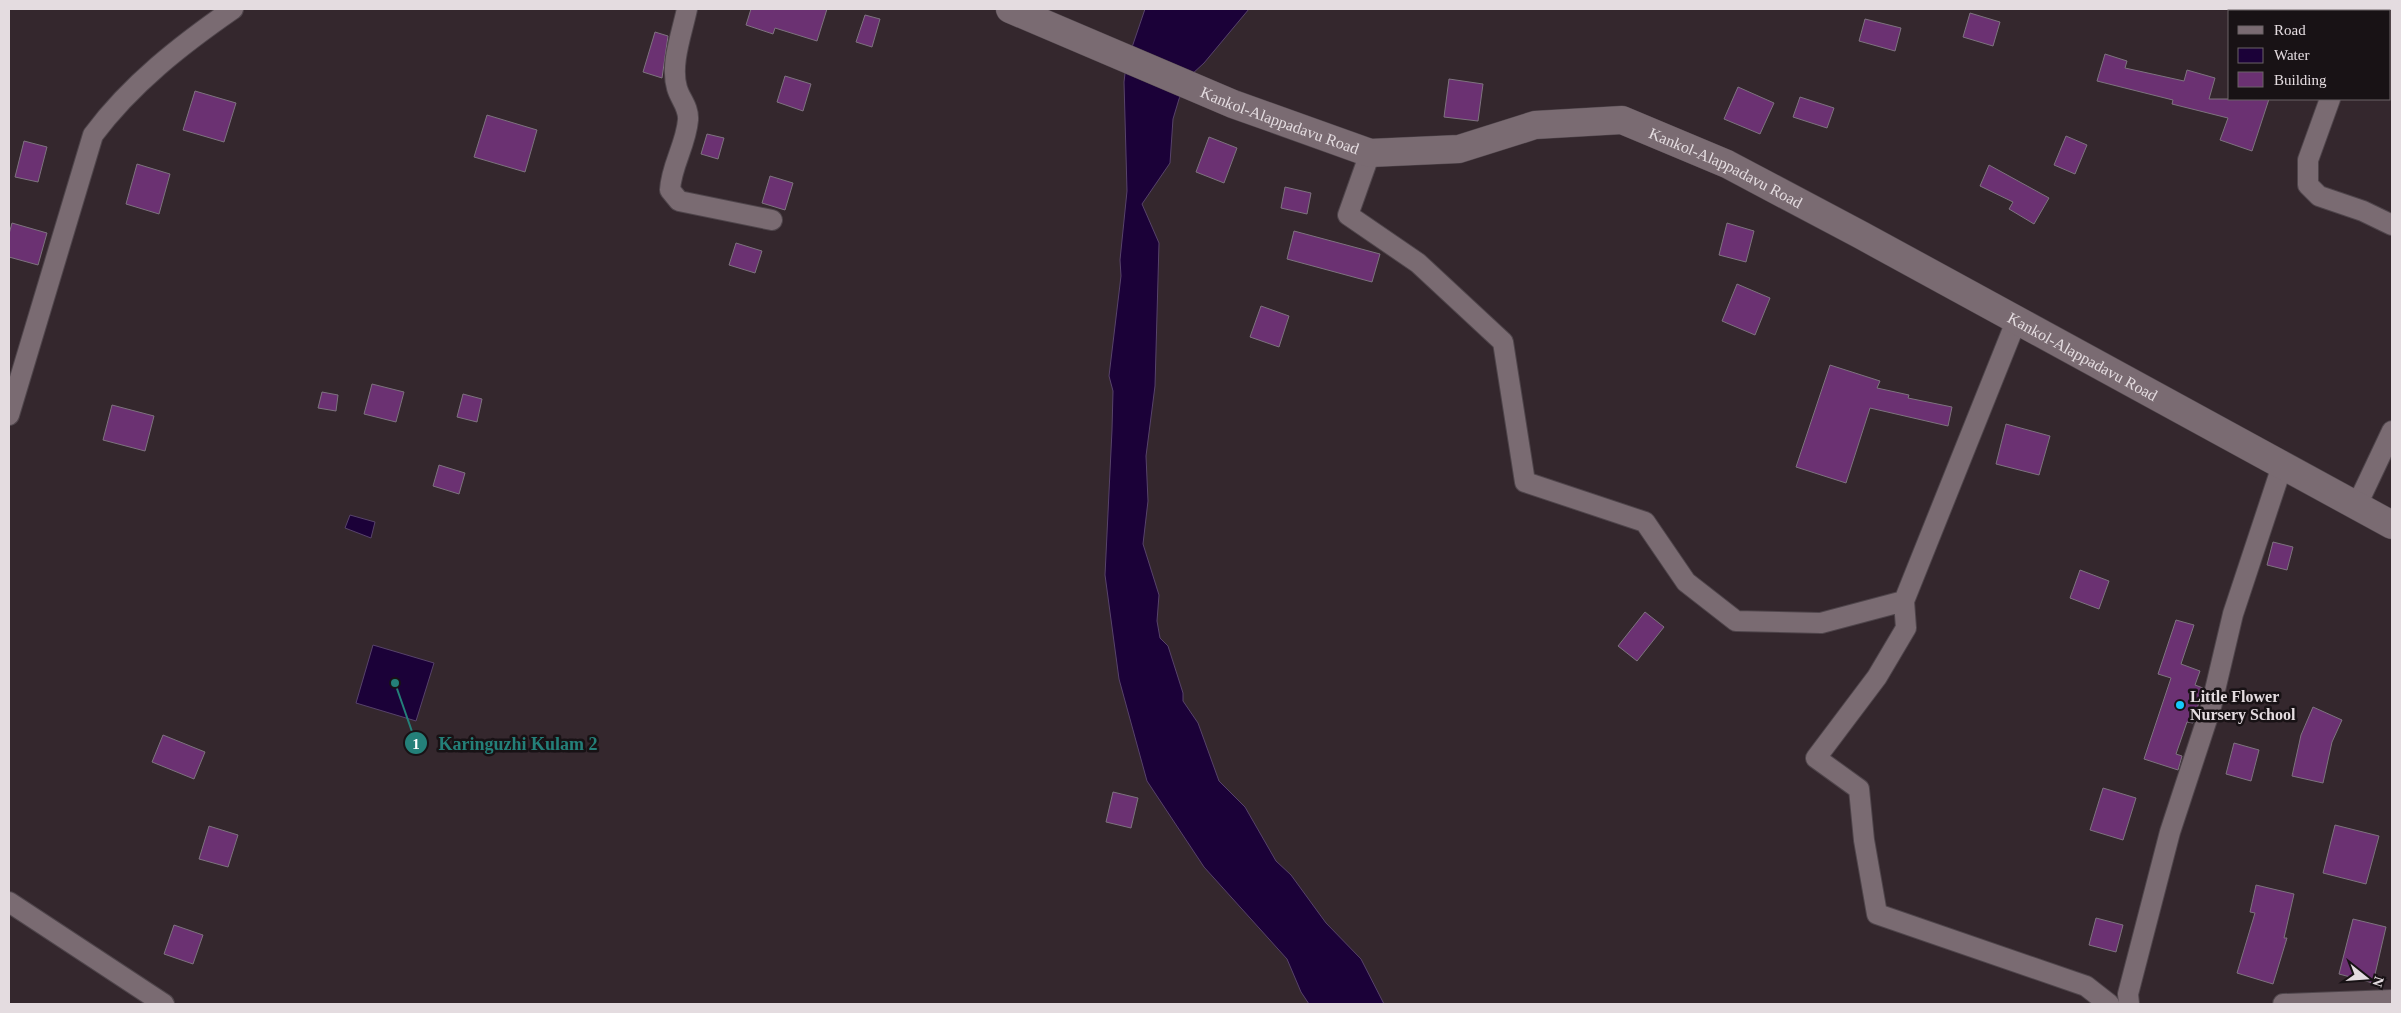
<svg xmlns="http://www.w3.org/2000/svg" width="2401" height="1013" viewBox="0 0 2401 1013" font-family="Georgia,serif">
	<rect width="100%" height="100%" fill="#34272d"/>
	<path fill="#1b0138" stroke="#57436a" d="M1145,9H1249L1204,63L1191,75L1179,99L1173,119L1170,163L1142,204L1159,243L1155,386L1146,456L1148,501L1143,544L1159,595L1157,621L1160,638L1168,646L1183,693V701L1198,723L1219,781L1245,807L1276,861L1291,875L1326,923L1361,959L1384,1004H1309L1301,992L1287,959L1204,867L1147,781L1119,679L1105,575L1112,430L1113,391L1109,376L1121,276L1120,260L1127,191L1124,82L1126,65Z
		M350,515L375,522L371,538L345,528Z
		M373,645L434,663L416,721L356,703Z"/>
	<path fill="#6b3172" stroke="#7e737f" d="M751,9H827L817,41L775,28L773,34L746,25Z
		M1970,13L2000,22L1993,46L1963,37Z
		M865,15L880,19L872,47L856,42Z
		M1865,19L1901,28L1895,51L1859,41Z
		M655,32L668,36L662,78L643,72Z
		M2105,54L2127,61L2125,68L2184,81L2187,70L2215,78L2209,99H2269L2252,151L2220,140L2228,118L2172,104L2173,100L2097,81Z
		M785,76L811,84L803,111L777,102Z
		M1449,79L1483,84L1478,121L1444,117Z
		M1738,87L1774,103L1760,134L1724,119Z
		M195,91L236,103L224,142L183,130Z
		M1800,97L1834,108L1827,128L1793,117Z
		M487,115L537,130L525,172L474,157Z
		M707,134L724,138L718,159L701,154Z
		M2066,136L2087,145L2075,174L2054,165Z
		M1209,137L1237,148L1224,183L1196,172Z
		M24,141L47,147L38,182L15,177Z
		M137,164L170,174L159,214L126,204Z
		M1989,165L2049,198L2034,224L2009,209L2013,202L1980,186Z
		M770,176L793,183L785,210L762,203Z
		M1285,187L1311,193L1307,214L1281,208Z
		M12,223L47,233L38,265L9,257V234Z
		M1727,223L1754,231L1746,262L1719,255Z
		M1294,231L1380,254L1372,282L1287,259Z
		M736,243L762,251L755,273L729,265Z
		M1737,284L1770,298L1755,335L1722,321Z
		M1261,306L1289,316L1279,347L1250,337Z
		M1830,365L1880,381L1877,388L1909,395L1908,398L1952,407L1948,426L1870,408L1846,483L1796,467Z
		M372,384L404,392L396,422L364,414Z
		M322,392L338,395L336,411L318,408Z
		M463,394L482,399L477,422L457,417Z
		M112,405L154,416L145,451L103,440Z
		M2006,424L2050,436L2039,475L1996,464Z
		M439,465L465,473L459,494L433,486Z
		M2273,542L2293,547L2287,570L2267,565Z
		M2080,570L2109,581L2099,609L2070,598Z
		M1645,612L1664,627L1637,661L1618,646Z
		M2176,620L2194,625L2181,664L2200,671L2195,685L2203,688L2193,723L2187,722L2176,754L2182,756L2178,770L2144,759L2171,678L2158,674Z
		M2313,707L2342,720L2332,742L2323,783L2292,776L2301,735Z
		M163,735L205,752L194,779L152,762Z
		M2234,743L2259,750L2251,781L2226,774Z
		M2103,788L2136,798L2123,840L2090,830Z
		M1113,792L1138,798L1131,828L1106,822Z
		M2335,825L2379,836L2366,884L2323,873Z
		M209,826L238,835L228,867L199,859Z
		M2256,885L2294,894L2284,938H2287L2273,984L2237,973L2255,913L2250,912Z
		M2096,918L2123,925L2116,952L2089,945Z
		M2353,919L2386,927L2373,983L2339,974Z
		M174,925L203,935L193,964L164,954Z"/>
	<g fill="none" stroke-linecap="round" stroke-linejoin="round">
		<g stroke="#4f454b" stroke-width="22">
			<path id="minor" d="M687,9C682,33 670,64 677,88C680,99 689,107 688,120C686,145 671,166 670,190L679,201L772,220
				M2286,9L2297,11
				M2352,11L2353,9
				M2330,99L2308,160V185L2319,196L2363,211L2392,225
				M1370,153L1348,215L1418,263L1503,342L1525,482L1645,522L1686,582L1736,621L1821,623L1904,601L2017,319
				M9,415L93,135C131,84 181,45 233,9
				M2357,505L2392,431
				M1904,601L1906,628L1877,677L1816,758L1859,789L1864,840L1877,914L2086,986L2109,1004
				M9,902L164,1004
				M2129,1004L2128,994L2170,832L2211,707L2233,614L2283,463
				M2283,1004L2392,1000"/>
		</g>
		<g stroke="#4f454b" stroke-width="29">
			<g id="secondary">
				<path id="s1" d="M1010,9L1233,104L1370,153L1459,149L1535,125L1622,120L1727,164L1861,235L2392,525"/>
			</g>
		</g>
		<use href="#minor" stroke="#7a6b72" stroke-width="20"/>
		<use href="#secondary" stroke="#7a6b72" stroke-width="28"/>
	</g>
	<circle fill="#14cafb" stroke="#181215" stroke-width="2" cx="2180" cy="705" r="5"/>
	<g text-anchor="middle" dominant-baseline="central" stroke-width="5" stroke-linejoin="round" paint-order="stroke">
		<g font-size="16" fill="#e4dce0" stroke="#181215">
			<text stroke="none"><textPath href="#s1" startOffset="292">Kankol-Alappadavu Road</textPath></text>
			<text stroke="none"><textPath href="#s1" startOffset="758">Kankol-Alappadavu Road</textPath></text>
			<text stroke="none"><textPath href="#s1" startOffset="1162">Kankol-Alappadavu Road</textPath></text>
		</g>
		<g font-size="16" font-weight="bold" fill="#e4dce0" stroke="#181215" text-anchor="start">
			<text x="2190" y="696">Little Flower<tspan x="2190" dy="18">Nursery School</tspan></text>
		</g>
	</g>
	<path fill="none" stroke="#248079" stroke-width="2" d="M395 683L416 743"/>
	<g fill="#248079" stroke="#181215" stroke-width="2">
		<circle cx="395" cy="683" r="5"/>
		<circle cx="416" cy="743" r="12"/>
	</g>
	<g font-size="15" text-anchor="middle" font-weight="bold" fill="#fff">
		<text x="416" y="749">1</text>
	</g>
	<g font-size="18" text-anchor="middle" font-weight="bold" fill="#248079" stroke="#181215" stroke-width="5" stroke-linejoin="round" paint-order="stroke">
		<text x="518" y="750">Karinguzhi Kulam 2</text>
	</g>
	<rect width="2401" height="1013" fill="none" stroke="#e4dce0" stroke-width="20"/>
	<rect x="2228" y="10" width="162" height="90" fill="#181215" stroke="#6a6366"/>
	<rect x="2238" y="26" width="25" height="8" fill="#7a6b72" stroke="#6a6366"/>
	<text x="2274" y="35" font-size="15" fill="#e4dce0">Road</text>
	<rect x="2238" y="48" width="25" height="15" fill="#1b0138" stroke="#6a6366"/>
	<text x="2274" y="60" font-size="15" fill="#e4dce0">Water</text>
	<rect x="2238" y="72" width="25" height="15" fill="#6b3172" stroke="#6a6366"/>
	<text x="2274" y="85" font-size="15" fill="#e4dce0">Building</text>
	<g transform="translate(2366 978) rotate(107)" stroke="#181215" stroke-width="4" paint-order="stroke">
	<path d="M0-4L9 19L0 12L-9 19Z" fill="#e4dce0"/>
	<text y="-8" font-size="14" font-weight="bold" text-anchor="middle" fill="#e4dce0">N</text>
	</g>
</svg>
